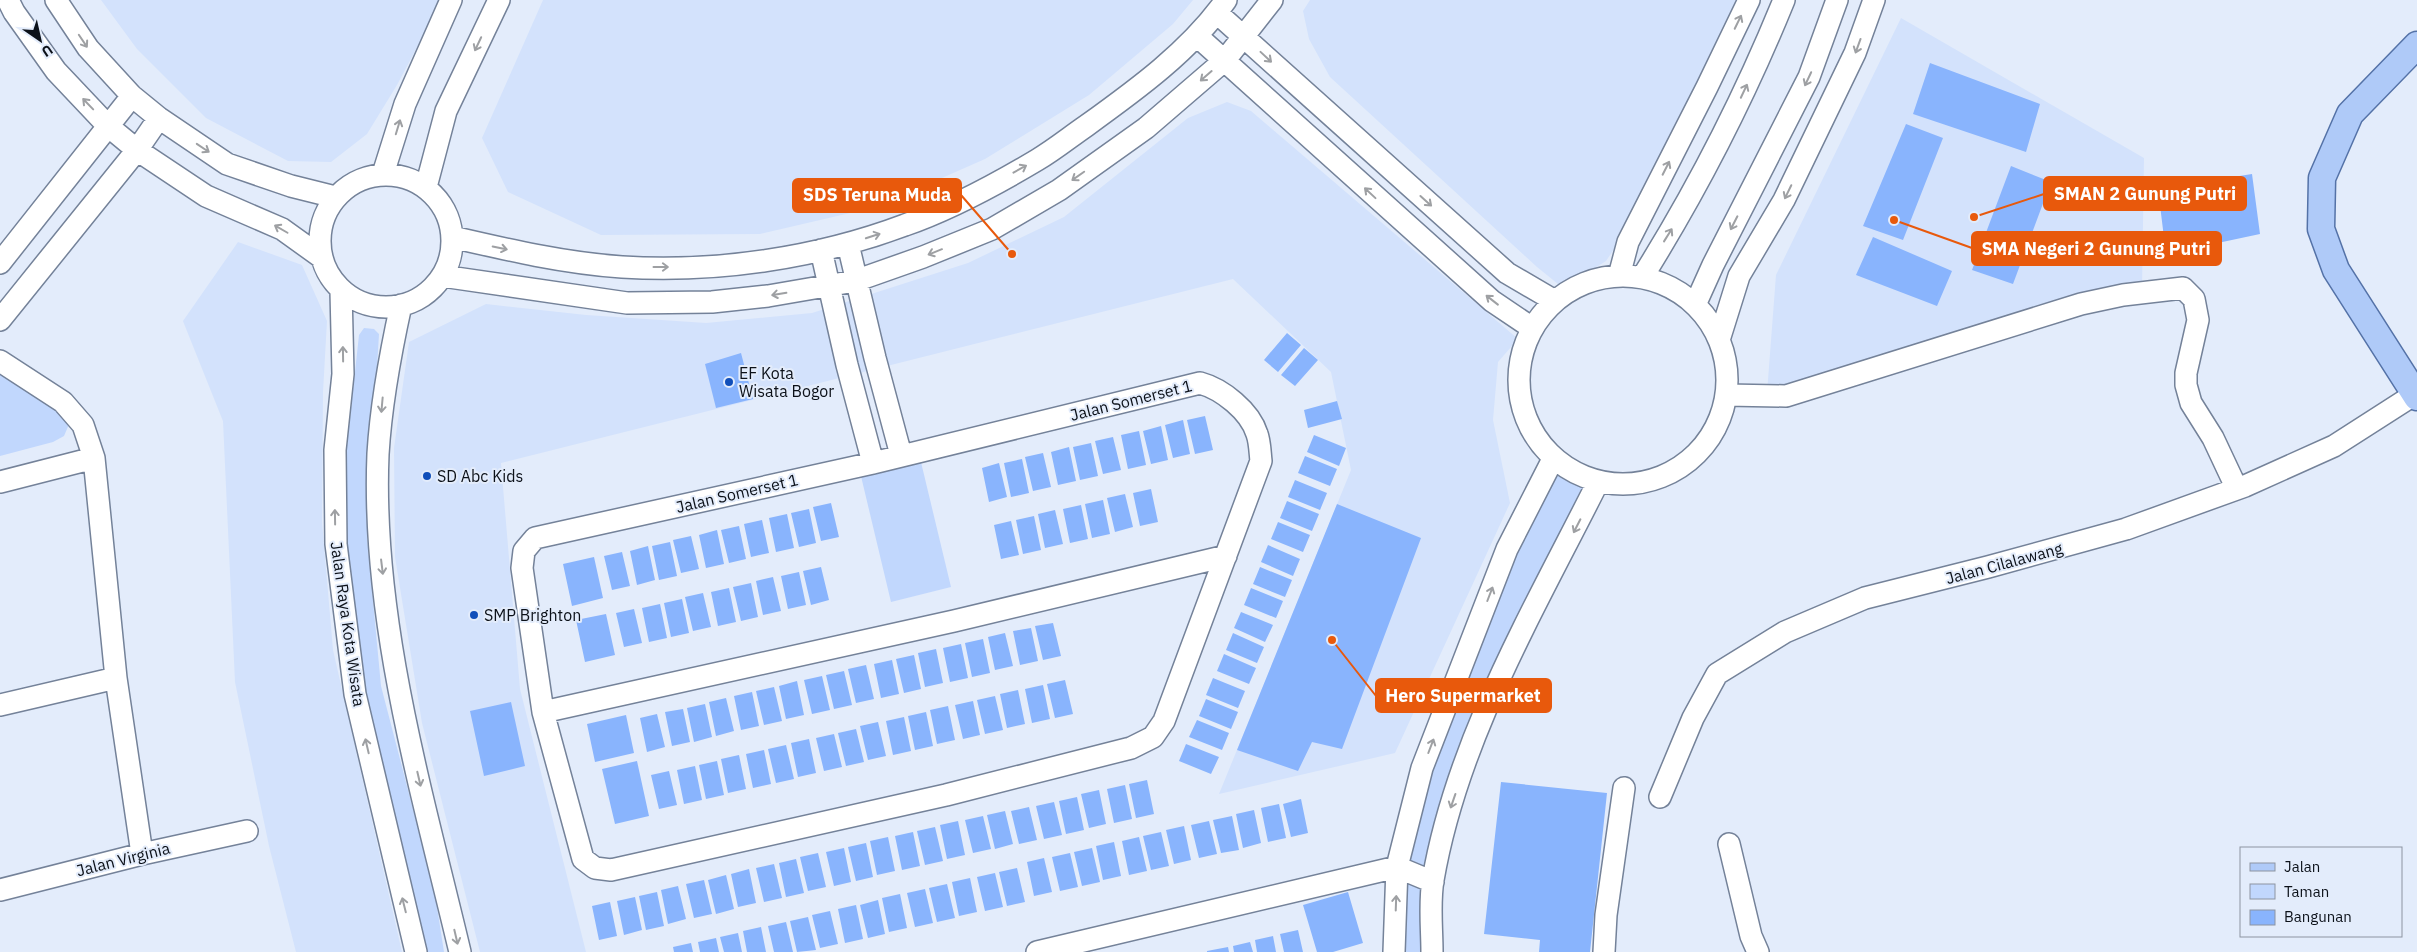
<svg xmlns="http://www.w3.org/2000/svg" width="2417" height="952" viewBox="0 0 2417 952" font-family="'IBM Plex Sans',sans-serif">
	<rect width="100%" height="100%" fill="#e3ecfb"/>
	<path fill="#d3e2fc" d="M101,0H442L397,85L367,134L331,162L288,161L206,118L137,49Z
		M543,0H1193L1173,24L1089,95L985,159L876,207L760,234L601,235L508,192L482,138Z
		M1310,0H1747L1641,209L1606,261L1563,288L1537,267L1330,77L1309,39L1303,11Z
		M1901,18L2144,158L2142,289L1767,393L1776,275Z
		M1227,102L1251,111L1518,339L1498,362L1493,420L1510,503L1395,753L1219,794L1351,470L1331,372L1233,279L501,463L520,689L586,952H480L422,723L395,557L394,448L409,342L486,304L586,315L706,323L812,313L968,263L1064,217L1188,118Z
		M238,242L302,265L327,321L323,392L322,522L333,650L402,952H296L269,846L235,682L223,421L183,321Z"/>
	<path fill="#c1d7fd" d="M364,328L374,329L379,334L367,537L381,686L435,894L444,952H424L410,878L365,691L346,542L347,445L359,335Z
		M0,354L70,422L64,436L53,442L0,456Z
		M920,458L951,587L891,602L860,472Z
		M1553,459L1574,473L1598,482L1448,817L1432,952H1394L1397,867L1430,747Z"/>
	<path fill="#89b4fd" d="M1930,63L2040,104L2026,152L1913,114Z
		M1906,124L1943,138L1903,240L1863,226Z
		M2011,166L2051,182L2013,284L1972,270Z
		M2252,174L2260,234L2166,254L2158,189Z
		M1873,237L1952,271L1937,306L1856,275Z
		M1287,333L1301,345L1278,372L1264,360Z
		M1304,348L1318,360L1295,386L1281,375Z
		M741,353L753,399L716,408L705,364Z
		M1337,401L1342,419L1308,428L1304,410Z
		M1205,416L1213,450L1195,454L1187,420Z
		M1183,420L1190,454L1173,458L1165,425Z
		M1161,426L1168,460L1151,464L1143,431Z
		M1139,431L1146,465L1128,469L1121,435Z
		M1314,435L1346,448L1339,466L1307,452Z
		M1113,437L1121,470L1103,474L1095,441Z
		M1091,443L1098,476L1080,480L1073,447Z
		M1069,447L1076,481L1058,485L1051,452Z
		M1043,453L1051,487L1033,491L1025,457Z
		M1305,456L1337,469L1330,486L1298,473Z
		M1022,459L1029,493L1011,497L1004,463Z
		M999,463L1007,497L989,502L982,468Z
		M1295,480L1327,493L1320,510L1288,497Z
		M1151,489L1158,522L1140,526L1133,493Z
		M1125,494L1133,527L1115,532L1107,498Z
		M1103,500L1110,534L1092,538L1085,504Z
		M1287,501L1319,514L1312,531L1280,518Z
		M831,503L839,537L821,541L813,507Z
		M1337,504L1421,538L1342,749L1312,742L1298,771L1237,750Z
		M1081,505L1088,539L1070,543L1063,509Z
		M809,509L816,543L799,547L791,513Z
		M1055,510L1063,544L1045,548L1038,514Z
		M787,514L794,548L776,552L769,518Z
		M1034,516L1041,550L1023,554L1016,520Z
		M762,520L769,553L751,557L744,524Z
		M1011,521L1019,555L1001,559L994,525Z
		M1278,522L1310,535L1303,552L1271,539Z
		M739,526L746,559L729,563L721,530Z
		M717,530L724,564L706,568L699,535Z
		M691,536L699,569L681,573L673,540Z
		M670,542L677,576L659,580L652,546Z
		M1268,545L1300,559L1293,576L1261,562Z
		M648,546L655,580L637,585L630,551Z
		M622,552L630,586L612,590L604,556Z
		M594,557L603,598L572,606L563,564Z
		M821,567L829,600L811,605L803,571Z
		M1260,567L1292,580L1285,597L1253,584Z
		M799,572L806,605L788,609L781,576Z
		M773,577L781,611L763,615L756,581Z
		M751,583L758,617L741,621L733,587Z
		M729,588L736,622L718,626L711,592Z
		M1251,588L1283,601L1276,618L1244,605Z
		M703,593L711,627L693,631L685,597Z
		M682,599L689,633L671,637L664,603Z
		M660,604L667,638L649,642L642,608Z
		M634,609L642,643L624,647L616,613Z
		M1241,612L1273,625L1265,642L1234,628Z
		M606,614L615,655L585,662L576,620Z
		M1053,623L1061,656L1043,660L1035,626Z
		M1031,628L1038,661L1020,665L1013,631Z
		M1005,633L1013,666L995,670L988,637Z
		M1233,633L1264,647L1257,663L1226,650Z
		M983,639L990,673L972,677L965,643Z
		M961,644L968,678L950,682L943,648Z
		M936,649L943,683L925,687L918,653Z
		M1224,654L1256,668L1249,684L1217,671Z
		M914,655L921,689L904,693L896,659Z
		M892,660L899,694L881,698L874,664Z
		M866,665L874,699L856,703L848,669Z
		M844,671L852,705L834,709L826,675Z
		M822,676L830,710L812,714L804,680Z
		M1213,678L1245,691L1238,708L1206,695Z
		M1065,680L1073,714L1055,718L1047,684Z
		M797,681L804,715L786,719L779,686Z
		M1043,685L1050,719L1032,723L1025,689Z
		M774,687L782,721L764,725L756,691Z
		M1018,690L1025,724L1007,728L1000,694Z
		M752,692L759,726L741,730L734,696Z
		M995,696L1003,730L985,734L977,700Z
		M726,698L734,731L716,736L709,702Z
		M1206,699L1238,712L1231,729L1199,716Z
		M973,701L980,735L963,739L955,705Z
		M511,702L525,766L484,776L470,711Z
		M705,704L712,737L694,742L687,708Z
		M948,706L955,740L937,744L930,710Z
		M683,709L690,742L672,746L665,712Z
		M926,712L933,746L915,750L908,716Z
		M657,714L665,747L647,752L640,718Z
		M626,715L634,753L595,762L587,724Z
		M904,717L911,751L893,755L886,721Z
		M1197,720L1229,733L1222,750L1189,737Z
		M878,722L886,756L868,760L860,726Z
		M856,729L864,762L846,766L838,733Z
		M834,734L842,767L824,771L816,738Z
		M809,739L816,773L798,777L791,743Z
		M1186,744L1219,757L1211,774L1179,761Z
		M786,745L794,779L776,783L768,749Z
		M764,750L771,784L753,788L746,754Z
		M739,755L746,789L728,793L721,759Z
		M637,761L649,816L615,824L602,769Z
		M717,761L724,795L706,799L699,765Z
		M695,766L702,800L684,804L677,770Z
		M669,771L677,805L659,809L651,775Z
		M1147,780L1154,814L1136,818L1129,784Z
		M1501,782L1607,793L1590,952H1539L1540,940L1484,934Z
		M1125,785L1132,819L1114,823L1107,789Z
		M1099,790L1106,824L1089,828L1081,794Z
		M1077,797L1084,830L1066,834L1059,801Z
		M1301,799L1308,833L1291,837L1283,804Z
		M1054,802L1062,835L1044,839L1036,806Z
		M1279,804L1286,838L1268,842L1261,808Z
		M1029,807L1037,840L1019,844L1011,811Z
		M1254,810L1261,843L1243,848L1236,814Z
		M1005,811L1013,844L995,849L987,815Z
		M983,816L991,849L973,853L965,820Z
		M1232,816L1239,850L1221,853L1213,820Z
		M958,821L965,855L947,859L940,825Z
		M1209,821L1217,854L1199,858L1191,825Z
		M1184,826L1191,860L1174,864L1166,830Z
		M935,827L943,861L925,865L917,831Z
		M913,832L920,866L902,870L895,836Z
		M1161,832L1169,866L1151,870L1143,836Z
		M888,837L895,871L877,875L870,841Z
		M1139,837L1147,871L1129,875L1122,841Z
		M1114,842L1121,876L1103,880L1096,846Z
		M866,843L873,877L856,881L848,847Z
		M844,848L851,882L834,886L826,852Z
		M1092,848L1100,882L1082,886L1074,852Z
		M818,853L826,887L808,891L800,857Z
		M1070,853L1078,887L1060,891L1052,857Z
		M1044,858L1052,892L1034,896L1027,862Z
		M796,859L804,893L786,897L779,863Z
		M774,864L782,898L764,902L756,868Z
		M1017,868L1025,902L1007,906L999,872Z
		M749,869L756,903L738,907L731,874Z
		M995,873L1003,907L985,911L977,877Z
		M726,875L734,909L716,914L708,880Z
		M970,878L977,912L959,916L952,882Z
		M704,880L712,914L694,918L686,884Z
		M947,884L955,918L937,922L929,888Z
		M678,886L686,919L668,924L661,890Z
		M925,889L933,923L915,927L907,893Z
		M657,892L664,926L646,930L639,896Z
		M1348,892L1363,943L1333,952H1317L1303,905Z
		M900,894L907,928L889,932L882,898Z
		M635,897L642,930L624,935L617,901Z
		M878,900L885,934L868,938L860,905Z
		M610,902L617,936L599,940L592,906Z
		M856,905L863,939L845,943L838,909Z
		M830,911L838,944L820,948L812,915Z
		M808,917L816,950L797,952L790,921Z
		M786,922L793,952H774L768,926Z
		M761,927L766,952H747L743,931Z
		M1298,930L1303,952H1284L1280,934Z
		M738,933L742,952H724L720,937Z
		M1273,936L1276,952H1257L1255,940Z
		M716,938L719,952H700L698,942Z
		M1250,942L1253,952H1234L1233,946Z
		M691,943L693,952H674L673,947Z
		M1228,947L1229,952H1207V951Z"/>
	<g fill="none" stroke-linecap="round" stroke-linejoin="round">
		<g stroke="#748299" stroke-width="24">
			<path id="minor" d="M8,0L14,12L56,71L108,126L137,150L206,196L282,229L321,257
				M56,0L88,48L132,96L159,118L227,164L291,186L335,197
				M1217,13L1507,273L1555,301
				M1197,36L1492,301L1532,328
				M383,174L405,104L451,0
				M320 241a66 66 0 1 1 132 0a66 66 0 1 1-132 0Z
				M426,187L446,111L499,0
				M452,237C508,250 564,263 622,267C716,273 817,258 905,225C951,209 995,185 1037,160C1054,150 1070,137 1086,126C1136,90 1190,51 1226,0
				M848,244L875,358L901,455
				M821,250L847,365L873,463
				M0,263L132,96
				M442,276L627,303L712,302L768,296L855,281L923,257L992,229L1059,190L1146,128L1225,60L1272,0
				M1619,276L1628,242L1707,87L1749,0
				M1643,276C1698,188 1745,96 1784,0
				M1519 380a104 104 0 1 1 208 0a104 104 0 1 1-208 0Z
				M341,291L343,374L335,450L336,544L355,694L416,952
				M401,305C390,355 381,404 378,454C371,620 422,792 460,952
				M1695,305L1713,265L1809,77L1837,0
				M0,320L137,150L159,118
				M1719,340L1739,276L1784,200L1855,53L1874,0
				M0,361L63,402L83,425L94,458L116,678L142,854
				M1200,383C1222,389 1250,411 1257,434C1260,442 1260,453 1261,461L1164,721L1153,737L1131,748L946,795L611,870L595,868L583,859L543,712L522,568L524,551L535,538L873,463Z
				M1726,395L1786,396L2081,304L2123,295L2183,288L2194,299L2198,320L2186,373V385L2191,403L2213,438L2236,487
				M0,482L94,458
				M0,705L116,678
				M543,712L954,621L1226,556
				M1660,797L1693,718L1717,674L1785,632L1865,598L1988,567L2126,529L2245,486L2334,446L2415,394
				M1729,844L1751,936L1758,952
				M0,890L142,854L247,831
				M1037,952L1397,867L1433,882
				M1394,952L1397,867L1422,768L1507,549L1553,459
				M1432,952C1432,929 1429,903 1433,880C1457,739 1535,608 1598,482
				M1604,952L1606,915L1624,788"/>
		</g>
		<g stroke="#5472a7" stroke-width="29">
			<path id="major" d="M2417,45L2350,114L2322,178L2321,229L2336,270L2417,397"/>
		</g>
		<use href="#minor" stroke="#fff" stroke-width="21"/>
		<use href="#major" stroke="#afcaf8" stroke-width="26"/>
	</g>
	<defs><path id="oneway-shaft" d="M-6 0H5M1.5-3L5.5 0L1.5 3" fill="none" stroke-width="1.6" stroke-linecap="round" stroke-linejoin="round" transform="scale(1.25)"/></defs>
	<g stroke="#9ea0a3">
		<use href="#oneway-shaft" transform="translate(1738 22) rotate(-64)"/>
		<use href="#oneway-shaft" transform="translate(83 41) rotate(56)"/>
		<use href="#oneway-shaft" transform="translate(478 44) rotate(115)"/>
		<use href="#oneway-shaft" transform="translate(1858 46) rotate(110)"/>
		<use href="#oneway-shaft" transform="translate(1266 57) rotate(43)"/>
		<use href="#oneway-shaft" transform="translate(1206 76) rotate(139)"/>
		<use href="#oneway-shaft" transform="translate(1808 79) rotate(115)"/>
		<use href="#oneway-shaft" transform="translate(1744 91) rotate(-65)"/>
		<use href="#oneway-shaft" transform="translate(88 104) rotate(-134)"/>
		<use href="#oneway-shaft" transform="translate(398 127) rotate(-73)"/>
		<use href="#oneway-shaft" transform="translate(203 148) rotate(34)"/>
		<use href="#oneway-shaft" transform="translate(1666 168) rotate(-63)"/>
		<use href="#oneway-shaft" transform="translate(1020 169) rotate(-29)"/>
		<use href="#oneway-shaft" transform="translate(1078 176) rotate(145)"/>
		<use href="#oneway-shaft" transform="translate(1788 192) rotate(116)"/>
		<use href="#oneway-shaft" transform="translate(1370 193) rotate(-137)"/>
		<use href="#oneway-shaft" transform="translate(1426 201) rotate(42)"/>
		<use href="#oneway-shaft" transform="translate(1734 223) rotate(117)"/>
		<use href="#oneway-shaft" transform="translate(281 229) rotate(-150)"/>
		<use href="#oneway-shaft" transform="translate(1668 235) rotate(-58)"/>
		<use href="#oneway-shaft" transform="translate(873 236) rotate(-18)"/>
		<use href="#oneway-shaft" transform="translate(500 248) rotate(12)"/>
		<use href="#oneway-shaft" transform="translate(935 252) rotate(158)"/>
		<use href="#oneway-shaft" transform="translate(661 267)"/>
		<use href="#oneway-shaft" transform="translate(779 294) rotate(171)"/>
		<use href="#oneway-shaft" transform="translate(1492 300) rotate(-142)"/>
		<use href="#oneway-shaft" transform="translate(343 354) rotate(-91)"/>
		<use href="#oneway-shaft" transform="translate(382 405) rotate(95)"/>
		<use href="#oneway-shaft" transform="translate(335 517) rotate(-91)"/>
		<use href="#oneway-shaft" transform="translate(1577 526) rotate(117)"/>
		<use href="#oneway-shaft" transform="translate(382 567) rotate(83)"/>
		<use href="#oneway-shaft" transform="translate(1490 594) rotate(-69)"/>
		<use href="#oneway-shaft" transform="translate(367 746) rotate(-103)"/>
		<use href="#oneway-shaft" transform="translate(1431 746) rotate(-69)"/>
		<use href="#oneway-shaft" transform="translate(419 779) rotate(77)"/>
		<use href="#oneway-shaft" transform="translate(1453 801) rotate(109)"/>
		<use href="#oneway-shaft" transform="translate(1396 903) rotate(-88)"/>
		<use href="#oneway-shaft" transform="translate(404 905) rotate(-104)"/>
		<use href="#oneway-shaft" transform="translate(456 937) rotate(77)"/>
	</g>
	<g fill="#114fba" stroke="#e3ecfb" stroke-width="2">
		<circle cx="729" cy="382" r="5"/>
		<circle cx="427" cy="476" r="5"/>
		<circle cx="474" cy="615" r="5"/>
	</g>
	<g text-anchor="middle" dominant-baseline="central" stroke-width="4" stroke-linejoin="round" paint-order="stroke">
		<g font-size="16" fill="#0c1119" stroke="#e3ecfb" text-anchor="start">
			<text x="739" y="373">EF Kota<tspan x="739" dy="18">Wisata Bogor</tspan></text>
			<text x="437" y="476">SD Abc Kids</text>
			<text x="484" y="615">SMP Brighton</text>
		</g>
		<g font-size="16" fill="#0c1119" stroke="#e3ecfb">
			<text transform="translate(1131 400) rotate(-14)">Jalan Somerset 1</text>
			<text transform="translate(737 493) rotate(-13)">Jalan Somerset 1</text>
			<text transform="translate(2004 563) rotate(-15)">Jalan Cilalawang</text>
			<text transform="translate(348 624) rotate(82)">Jalan Raya Kota Wisata</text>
			<text transform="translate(123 859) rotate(-14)">Jalan Virginia</text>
		</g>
	</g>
	<path fill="none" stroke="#e8590c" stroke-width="2" d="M1974 217L2044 194M1012 254L961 195M1894 220L1972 248M1332 640L1376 696"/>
	<g fill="#e8590c" stroke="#e3ecfb" stroke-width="2">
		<circle cx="1974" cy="217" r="5"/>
		<circle cx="1012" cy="254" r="5"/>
		<circle cx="1894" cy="220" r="5"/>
		<circle cx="1332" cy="640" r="5"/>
	</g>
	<g fill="#e8590c" stroke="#e8590c" stroke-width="2">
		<rect x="2044" y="177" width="202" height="33" rx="5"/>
		<rect x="793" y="179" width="168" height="33" rx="5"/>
		<rect x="1972" y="232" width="249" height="33" rx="5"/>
		<rect x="1376" y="679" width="175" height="33" rx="5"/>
	</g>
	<g font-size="18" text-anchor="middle" font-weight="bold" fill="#fff">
		<text x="2145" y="200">SMAN 2 Gunung Putri</text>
		<text x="877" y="201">SDS Teruna Muda</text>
		<text x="2096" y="255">SMA Negeri 2 Gunung Putri</text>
		<text x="1463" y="702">Hero Supermarket</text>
	</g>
	<rect x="2240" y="847" width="162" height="90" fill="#e3ecfb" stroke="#8d94a1"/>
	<rect x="2250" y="863" width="25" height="8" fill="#afcaf8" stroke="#8d94a1"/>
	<text x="2284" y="872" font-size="15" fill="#0c1119">Jalan</text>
	<rect x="2250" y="884" width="25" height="15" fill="#c1d7fd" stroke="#8d94a1"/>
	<text x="2284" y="897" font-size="15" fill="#0c1119">Taman</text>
	<rect x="2250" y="910" width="25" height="15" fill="#89b4fd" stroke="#8d94a1"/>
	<text x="2284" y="922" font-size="15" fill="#0c1119">Bangunan</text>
	<g transform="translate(40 40) rotate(146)" stroke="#e3ecfb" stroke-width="4" paint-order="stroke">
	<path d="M0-4L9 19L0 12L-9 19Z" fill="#0c1119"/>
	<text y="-8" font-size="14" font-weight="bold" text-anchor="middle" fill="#0c1119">U</text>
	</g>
</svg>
